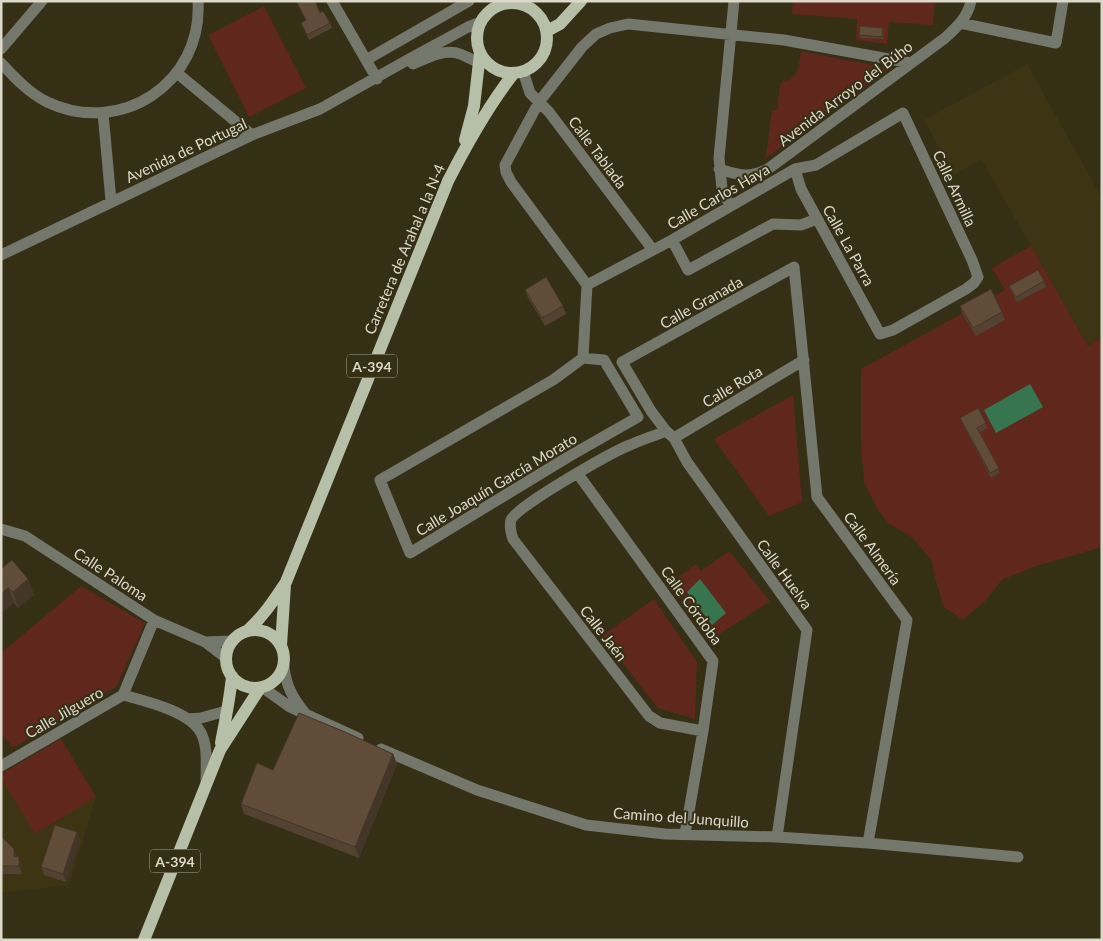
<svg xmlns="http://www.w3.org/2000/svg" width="1103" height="941" viewBox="0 0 1103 941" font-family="Lato,sans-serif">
	<rect width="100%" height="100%" fill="#352f16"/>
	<path fill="#3d3414" d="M1027,64L1102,198V338L1088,346L981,159L954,175L924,120Z
		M61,739L96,797L69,885L1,893V774Z"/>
	<path fill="#60271c" d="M793,1H935L933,25L889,22L887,44L856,40L857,19L792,14Z
		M264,6L306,88L249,117L208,35Z
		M801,51L887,68V70L766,158L772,110H777L780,84L783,81L790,80L798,71Z
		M1031,246L1088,346L1102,338V547L1033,567L1002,580L985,601L963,620L944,607L935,578L932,561L913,538L888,523L878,510L864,482L861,443V369L1005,290L992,268Z
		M793,395L802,502L769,516L714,439Z
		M729,551L770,601L712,639L670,583L696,564L701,571Z
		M81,586L145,623L116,687L13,748L1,734V653Z
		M654,599L697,662L695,719L658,708L602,636Z
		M61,739L96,797L35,834L1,778V774Z"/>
	<path fill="#367550" d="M1030,384L1043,407L996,433L984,410Z
		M700,579L726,613L712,625L687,592Z"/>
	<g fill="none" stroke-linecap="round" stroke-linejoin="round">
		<path stroke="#73776c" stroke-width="11" d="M332,1L377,79
			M960,23L1056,43L1063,1
			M1,49L42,1
			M366,60L469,1
			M1,63C15,78 29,93 47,102C121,137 203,83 198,1
			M413,64C427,58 445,48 460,54C470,58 476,63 487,63
			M523,71L530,93L549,112L653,250
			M177,73L252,135
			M103,113L111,201
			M719,169C739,175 748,179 768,169L945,38C956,28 968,17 971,1
			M730,206L722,189L719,158L734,1
			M672,240L688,270L773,224L801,225L817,219
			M1,255L252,135L320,109L411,58L468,27L481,22
			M587,285L672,240L795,169L816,165L903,113L972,260L978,277L974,283L966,289L893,330L880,334L801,189L795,169
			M583,358L587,285L511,182L506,172L505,165L539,102L582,47L596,34L610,28L628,24L784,40L911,63
			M583,358L604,360L638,417L568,457L410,553L380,480L553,380Z
			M666,431C654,436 641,440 630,445C612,452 515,507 511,520C509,526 511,533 513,539L649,716L660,723L703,731
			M674,438L804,360
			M578,474L713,661L703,731L685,834
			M1,529L25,536L154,620L205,642L226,658
			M205,642L233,641
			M284,667C286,686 293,698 304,712
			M262,687L290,707L358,738
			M123,695C145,701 193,712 202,735C208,749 206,766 206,782
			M188,719L201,718L226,711
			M381,749L477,790L586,825L665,834L777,837L868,843L1018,857
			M1,766L123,695L154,620
			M777,837L807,630L687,462L674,438L666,431L651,411L622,362L794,267L817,497L907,620L868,843"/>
		<path stroke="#b6bfa8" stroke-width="12" d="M477 38a35 35 0 1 1 70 0a35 35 0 1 1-70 0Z
			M547,31L560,24L581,1
			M465,140L474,106L480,53
			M226 659a29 29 0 1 1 58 0a29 29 0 1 1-58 0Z
			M247,631C263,617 274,600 286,582L448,181C467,144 488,106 514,73
			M281,645L285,585
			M221,743C225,721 230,699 232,676
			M144,940L220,750L260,688"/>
	</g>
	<path fill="#534132" d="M296,1H315L320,13L330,23L332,28L309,40L301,23L306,21Z
		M883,28L884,30L883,39L860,38L859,35Z
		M1044,281L1046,287L1017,302L1011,291L1009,286Z
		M525,290L563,306L566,314L545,326L528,298Z
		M960,306L1002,312L1005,320L976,336L962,313Z
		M960,418L986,423L987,428L980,432L1000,473L991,478L962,423Z
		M1,569L28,579L34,595L18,608L14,603Z
		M393,754L397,764L359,858L244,814L241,804L273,770Z
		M1,836L17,856L22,865V874H1Z
		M80,840L66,882L44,875L41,867Z"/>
	<path fill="#443529" d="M28,579L34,595L18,608L13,592Z
		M8,588L14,603L1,614V594Z
		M393,754L397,764L359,858L355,847Z
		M77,832L80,840L66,882L63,874Z
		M19,857L22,865V874L19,866Z"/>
	<path fill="#614c3a" stroke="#443529" d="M296,1H315L320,13L323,11L330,23L307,35L301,23L306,20Z
		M860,26L883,28L882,37L859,35Z
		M1038,270L1044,281L1016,297L1009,286Z
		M546,277L563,306L542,318L525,290Z
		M991,289L1002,312L973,328L960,306Z
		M978,408L986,423L977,428L999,468L990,473L960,418Z
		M12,560L28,579L13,592L8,588L1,594V569Z
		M299,713L345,732L393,754L355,847L241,804L257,763L273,770Z
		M55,825L77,832L63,874L41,867Z
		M1,836L14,849V856L19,857V866H1Z"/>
	<g text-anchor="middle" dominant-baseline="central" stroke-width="4" stroke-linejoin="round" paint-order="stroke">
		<g fill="#352f16" stroke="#aba694" stroke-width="1">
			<rect x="347" y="354.5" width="50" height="23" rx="4"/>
			<rect x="150" y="849.5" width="50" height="23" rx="4"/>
		</g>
		<g font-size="14" font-weight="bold" fill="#ddd9ca">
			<text x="372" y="366">A-394</text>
			<text x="175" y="861">A-394</text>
		</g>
		<g font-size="15" fill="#ddd9ca" stroke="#352f16">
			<text transform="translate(845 93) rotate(-37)">Avenida Arroyo del Búho</text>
			<text transform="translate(186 150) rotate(-25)">Avenida de Portugal</text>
			<text transform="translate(598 152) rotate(53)">Calle Tablada</text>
			<text transform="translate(955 188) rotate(65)">Calle Armilla</text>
			<text transform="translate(718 196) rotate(-30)">Calle Carlos Haya</text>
			<text transform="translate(849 245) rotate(61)">Calle La Parra</text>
			<text transform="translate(404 249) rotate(-67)">Carretera de Arahal a la N-4</text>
			<text transform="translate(701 302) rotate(-29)">Calle Granada</text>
			<text transform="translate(732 386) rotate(-31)">Calle Rota</text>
			<text transform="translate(496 484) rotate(-31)">Calle Joaquín García Morato</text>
			<text transform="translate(873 548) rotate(54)">Calle Almería</text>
			<text transform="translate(111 574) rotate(33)">Calle Paloma</text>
			<text transform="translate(785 574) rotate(54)">Calle Huelva</text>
			<text transform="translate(692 605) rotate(54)">Calle Córdoba</text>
			<text transform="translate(604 633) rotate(52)">Calle Jaén</text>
			<text transform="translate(64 712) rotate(-30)">Calle Jilguero</text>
			<text transform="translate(681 817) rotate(4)">Camino del Junquillo</text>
		</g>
	</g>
	<rect width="1103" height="941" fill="none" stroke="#ddd9ca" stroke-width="5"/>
</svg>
